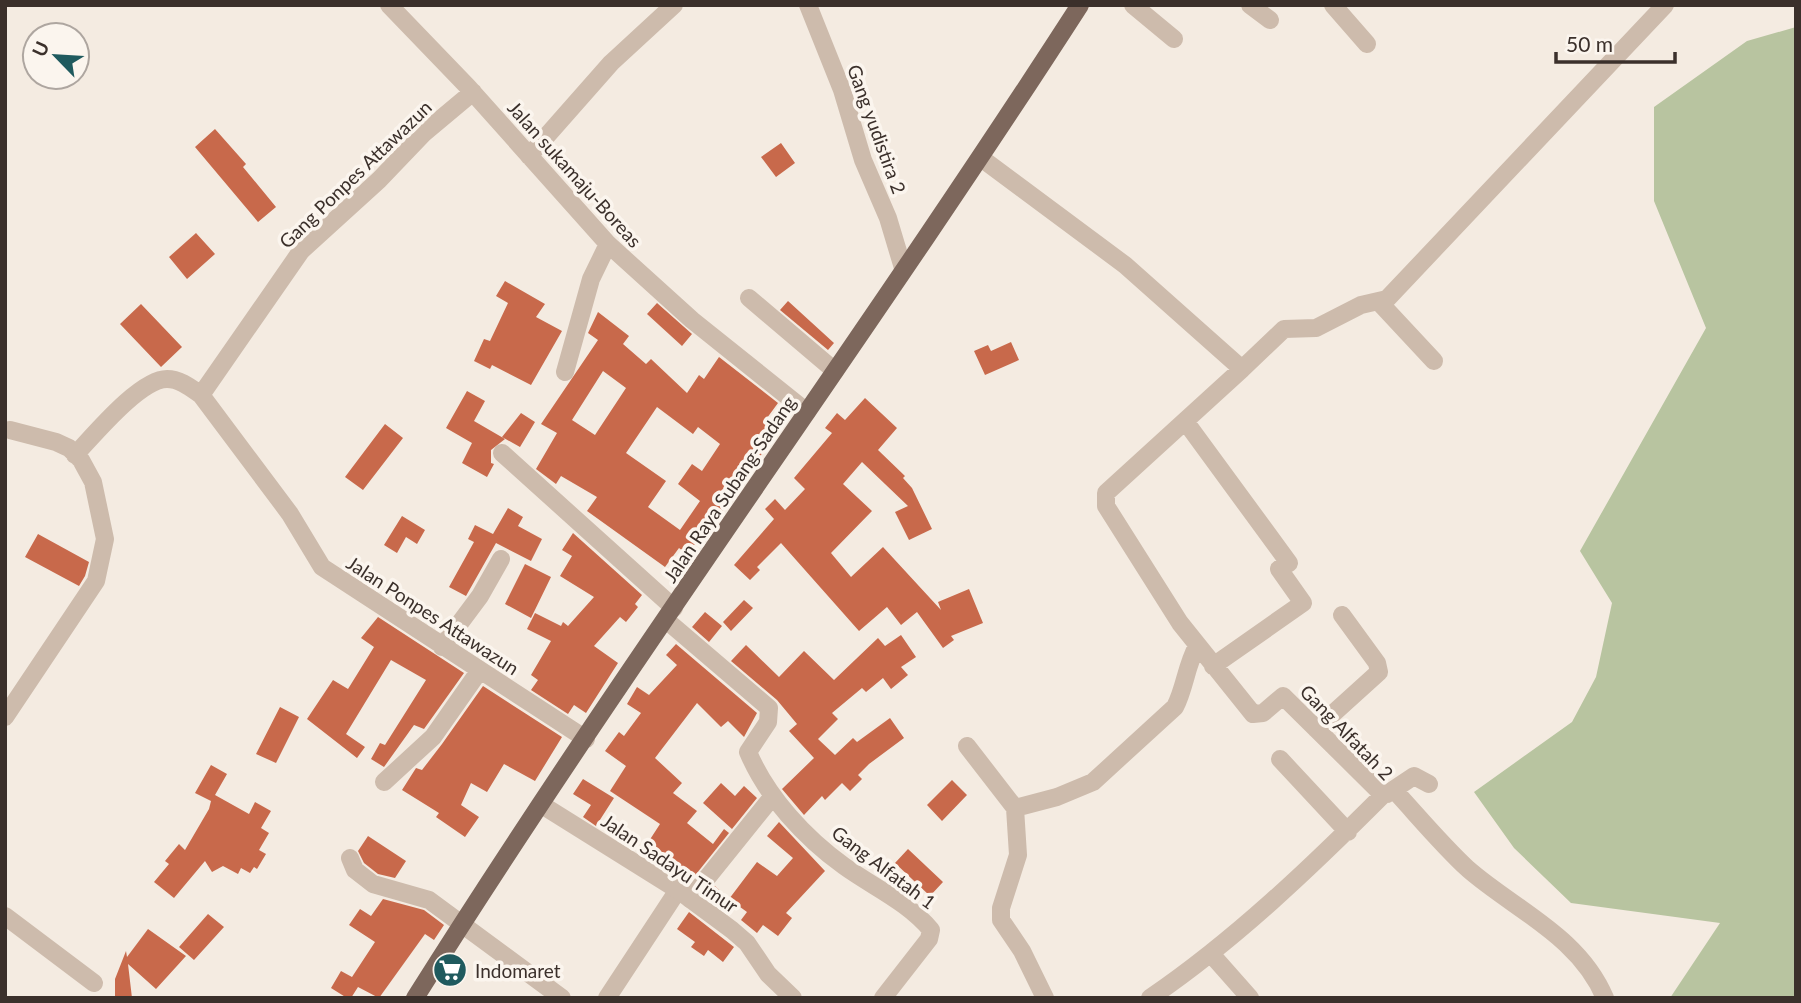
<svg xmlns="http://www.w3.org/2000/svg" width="1801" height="1003" viewBox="0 0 1801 1003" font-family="Lato,sans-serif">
	<rect width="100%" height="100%" fill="#f4ebe1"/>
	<path fill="#b8c4a0" d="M1796,27V998H1670L1720,923L1571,903L1514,848L1474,792L1572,722L1596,677L1612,603L1580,551L1706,328L1654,201V107L1747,41Z"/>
	<path fill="#c8694b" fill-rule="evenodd" d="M215,129L246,164L243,167L276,207L258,222L195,147Z
		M781,143L795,163L776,177L761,157Z
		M196,233L215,254L187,279L169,257Z
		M505,281L545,304L536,317L562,331L531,385L492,365L490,369L474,361L484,339L490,341L508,303L496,296Z
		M788,301L834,343L828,350L780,310Z
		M657,303L692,334L682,346L647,314Z
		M141,304L182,347L161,367L120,324Z
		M598,312L629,336L623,344L646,364L651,359L687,393L699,375L704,379L719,357L778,403L767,418L777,425L761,450L763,452L702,541L699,539L687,554L679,548L665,567L587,511L597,497L561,476L556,484L536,469L557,433L541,424L598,340L588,333ZM603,371L626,388L595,435L572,420ZM657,407L693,434L698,427L720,444L702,471L692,464L678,484L700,501L680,530L648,507L666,481L626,453Z
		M1011,342L1019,360L985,375L974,351L988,345L991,351Z
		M467,391L485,401L474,421L505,439L491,450V463L494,464L487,477L462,463L472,443L446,428Z
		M865,398L897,428L878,450L905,476L903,478L912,488L932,529L909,540L895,512L908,506L862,462L843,484L872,511L831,553L851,577L883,547L941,610L938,602L969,589L983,623L951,636L954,640L943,648L917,612L901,625L887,607L859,631L781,543L757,567L760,570L750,580L734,565L774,519L765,509L775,499L785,510L805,489L794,478L832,433L825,428L837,413L845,420Z
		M521,413L535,422L520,447L502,437Z
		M385,424L403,438L363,490L345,477Z
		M508,508L523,517L518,526L542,539L531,561L496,543L466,596L449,587L474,542L468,539L475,525L493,534Z
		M402,516L425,530L417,544L406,537L397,553L384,545Z
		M573,533L642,595L635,604L638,607L626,622L620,617L594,646L618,663L586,713L574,705L568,714L531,690L538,680L531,675L551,641L527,629L535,613L561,626L563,622L568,626L594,597L560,576L572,556L562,550Z
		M38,534L89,562L85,576L79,586L25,557Z
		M525,564L551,577L531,618L505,604Z
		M744,600L753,608L731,631L723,622Z
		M705,612L722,626L709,642L692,627Z
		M378,617L464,673L424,729L414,725L384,767L371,759L380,743L385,745L426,680L391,660L346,734L365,747L357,758L307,719L333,680L348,689L374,647L361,638Z
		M901,635L916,657L901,667L908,675L891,689L883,678L866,692L862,688L832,713L838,719L818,739L835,755L853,738L857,742L890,718L904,738L869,764L858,775L862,779L850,791L842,783L825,800L822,796L804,815L782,789L814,758L789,731L797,724L777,700L731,661L746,645L779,677L804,651L834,680L878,638L885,646Z
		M676,644L757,713L744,737L728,721L721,727L697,703L655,758L682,783L673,793L697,811L687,823L713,844L724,829L729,833L693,878L649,841L660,824L610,791L626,766L605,751L619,732L624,736L641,713L627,704L637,687L649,695L677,665L666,655Z
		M483,686L562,737L535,781L504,764L487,792L471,783L461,805L479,817L465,837L436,817L439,813L402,790L416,768L422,770L442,744Z
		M280,707L299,717L276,763L256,754Z
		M211,765L227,774L215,795L249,814L255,802L271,811L261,828L269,833L259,850L266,854L257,869L254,867L250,873L241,868L238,874L223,866L212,872L205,861L174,898L154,882L169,864L165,861L179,844L185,850L209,809L211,801L195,793Z
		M583,779L614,798L596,826L583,817L591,805L573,794Z
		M952,780L967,795L942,821L927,805Z
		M721,783L735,796L744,786L757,798L732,829L703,803Z
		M779,822L825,871L786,913L792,918L778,936L763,925L757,933L741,920L747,912L729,899L757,862L777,876L793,858L767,836Z
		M368,836L406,861L395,878L378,874L364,863L358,851Z
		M908,849L943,882L930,896L895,863Z
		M715,886L726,896L718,905L706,897Z
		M383,899L424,910L444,925L434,940L425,934L379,998L358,987L351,998H347L331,988L341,971L352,977L375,942L349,925L360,909L371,916Z
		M689,912L734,947L723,962L708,950L704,956L691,947L695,942L677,929Z
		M208,914L224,927L194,960L179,947Z
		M148,929L186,956L156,989L128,964L132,998H115V979L126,951L127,957Z"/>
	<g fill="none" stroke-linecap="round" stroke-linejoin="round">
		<path stroke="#cdbbac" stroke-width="18" d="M389,5L468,87L608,244L692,320L807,412
			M808,5L842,90L863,160L888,218L903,268
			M1133,5L1174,39
			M1250,5L1270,20
			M1333,5L1367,44
			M529,156L611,63L674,5
			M981,158L1125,265L1242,369L1106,493V506L1180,623L1253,714L1263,713L1283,696L1383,795C1311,867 1235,940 1150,998
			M749,298L835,371
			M1379,302L1434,361
			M1242,369L1284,329L1316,328L1361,305L1387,299L1665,5
			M565,372L591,279L608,244
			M201,395L301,251L379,180L424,133L473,92
			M1185,421L1289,563L1279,569L1303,603L1213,666
			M502,453L674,608
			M75,455C94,435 140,379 167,379C180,379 191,388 201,395L290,514L322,567L586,739
			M666,620L769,708L768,722L748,752C767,797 805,838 844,866C873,887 908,902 931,930L929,939L883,998
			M442,647L480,596L501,559
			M5,717L96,581L105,539L93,482L81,460L69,448L56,442L10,430
			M1316,729L1379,672L1377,663L1342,615
			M967,746L1015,808L1018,855L1001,908V920L1022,951L1045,998
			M1280,759L1348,832
			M384,782L433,737L480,670
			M1394,790C1418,816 1442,845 1468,869C1515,910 1579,936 1605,998
			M1387,794L1414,776L1429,784
			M1015,808L1057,797L1093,782L1175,707C1185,688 1186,666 1197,646
			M350,858L355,870L373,884L429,900L562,998
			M690,899L773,796
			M5,916L94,983
			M1212,955L1250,998
			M607,998L678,890"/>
		<path stroke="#cdbbac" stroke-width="18" d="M542,805L678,890L732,930L747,943L768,974L793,998"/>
		<path stroke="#7d675c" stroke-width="18" d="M415,998C627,661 864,340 1080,5"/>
	</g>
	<defs>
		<g id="supermarket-disc" transform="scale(1.75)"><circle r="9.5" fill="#1f5a5e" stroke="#fbf5ee"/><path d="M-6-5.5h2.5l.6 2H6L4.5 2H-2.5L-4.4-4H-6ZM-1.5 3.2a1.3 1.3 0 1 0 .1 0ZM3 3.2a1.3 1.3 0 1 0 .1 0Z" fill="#fff"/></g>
	</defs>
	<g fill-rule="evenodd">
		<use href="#supermarket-disc" x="450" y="970"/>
	</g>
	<g text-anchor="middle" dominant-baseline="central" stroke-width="7" stroke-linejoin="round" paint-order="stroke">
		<g font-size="19" fill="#3b302b" stroke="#fbf5ee">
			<text transform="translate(877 129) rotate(70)">Gang yudistira 2</text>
			<text transform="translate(355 174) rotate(-44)">Gang Ponpes Attawazun</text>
			<text transform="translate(575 174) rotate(48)">Jalan sukamaju-Boreas</text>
			<text transform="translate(729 489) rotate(-56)">Jalan Raya Subang-Sadang</text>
			<text transform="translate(433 615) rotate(33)">Jalan Ponpes Attawazun</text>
			<text transform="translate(1347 732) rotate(46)">Gang Alfatah 2</text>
			<text transform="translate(670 863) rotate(34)">Jalan Sadayu Timur</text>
			<text transform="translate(884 867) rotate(37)">Gang Alfatah 1</text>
		</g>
		<g font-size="19" fill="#3b302b" stroke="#fbf5ee" text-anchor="start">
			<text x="475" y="970">Indomaret</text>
		</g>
	</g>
	<rect width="1801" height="1003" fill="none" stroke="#3b302b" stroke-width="14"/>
	<g transform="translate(56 56) rotate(295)"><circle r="33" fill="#fbf5ee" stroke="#aea6a0" stroke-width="2"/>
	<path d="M0-5L12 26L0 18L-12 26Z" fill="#1f5a5e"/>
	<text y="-10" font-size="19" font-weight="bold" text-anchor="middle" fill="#3b302b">U</text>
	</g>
	<path d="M1556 52v10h119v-10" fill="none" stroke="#3b302b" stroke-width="3.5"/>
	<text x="1566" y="52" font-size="21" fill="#3b302b" stroke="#fbf5ee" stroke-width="5" paint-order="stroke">50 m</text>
</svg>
